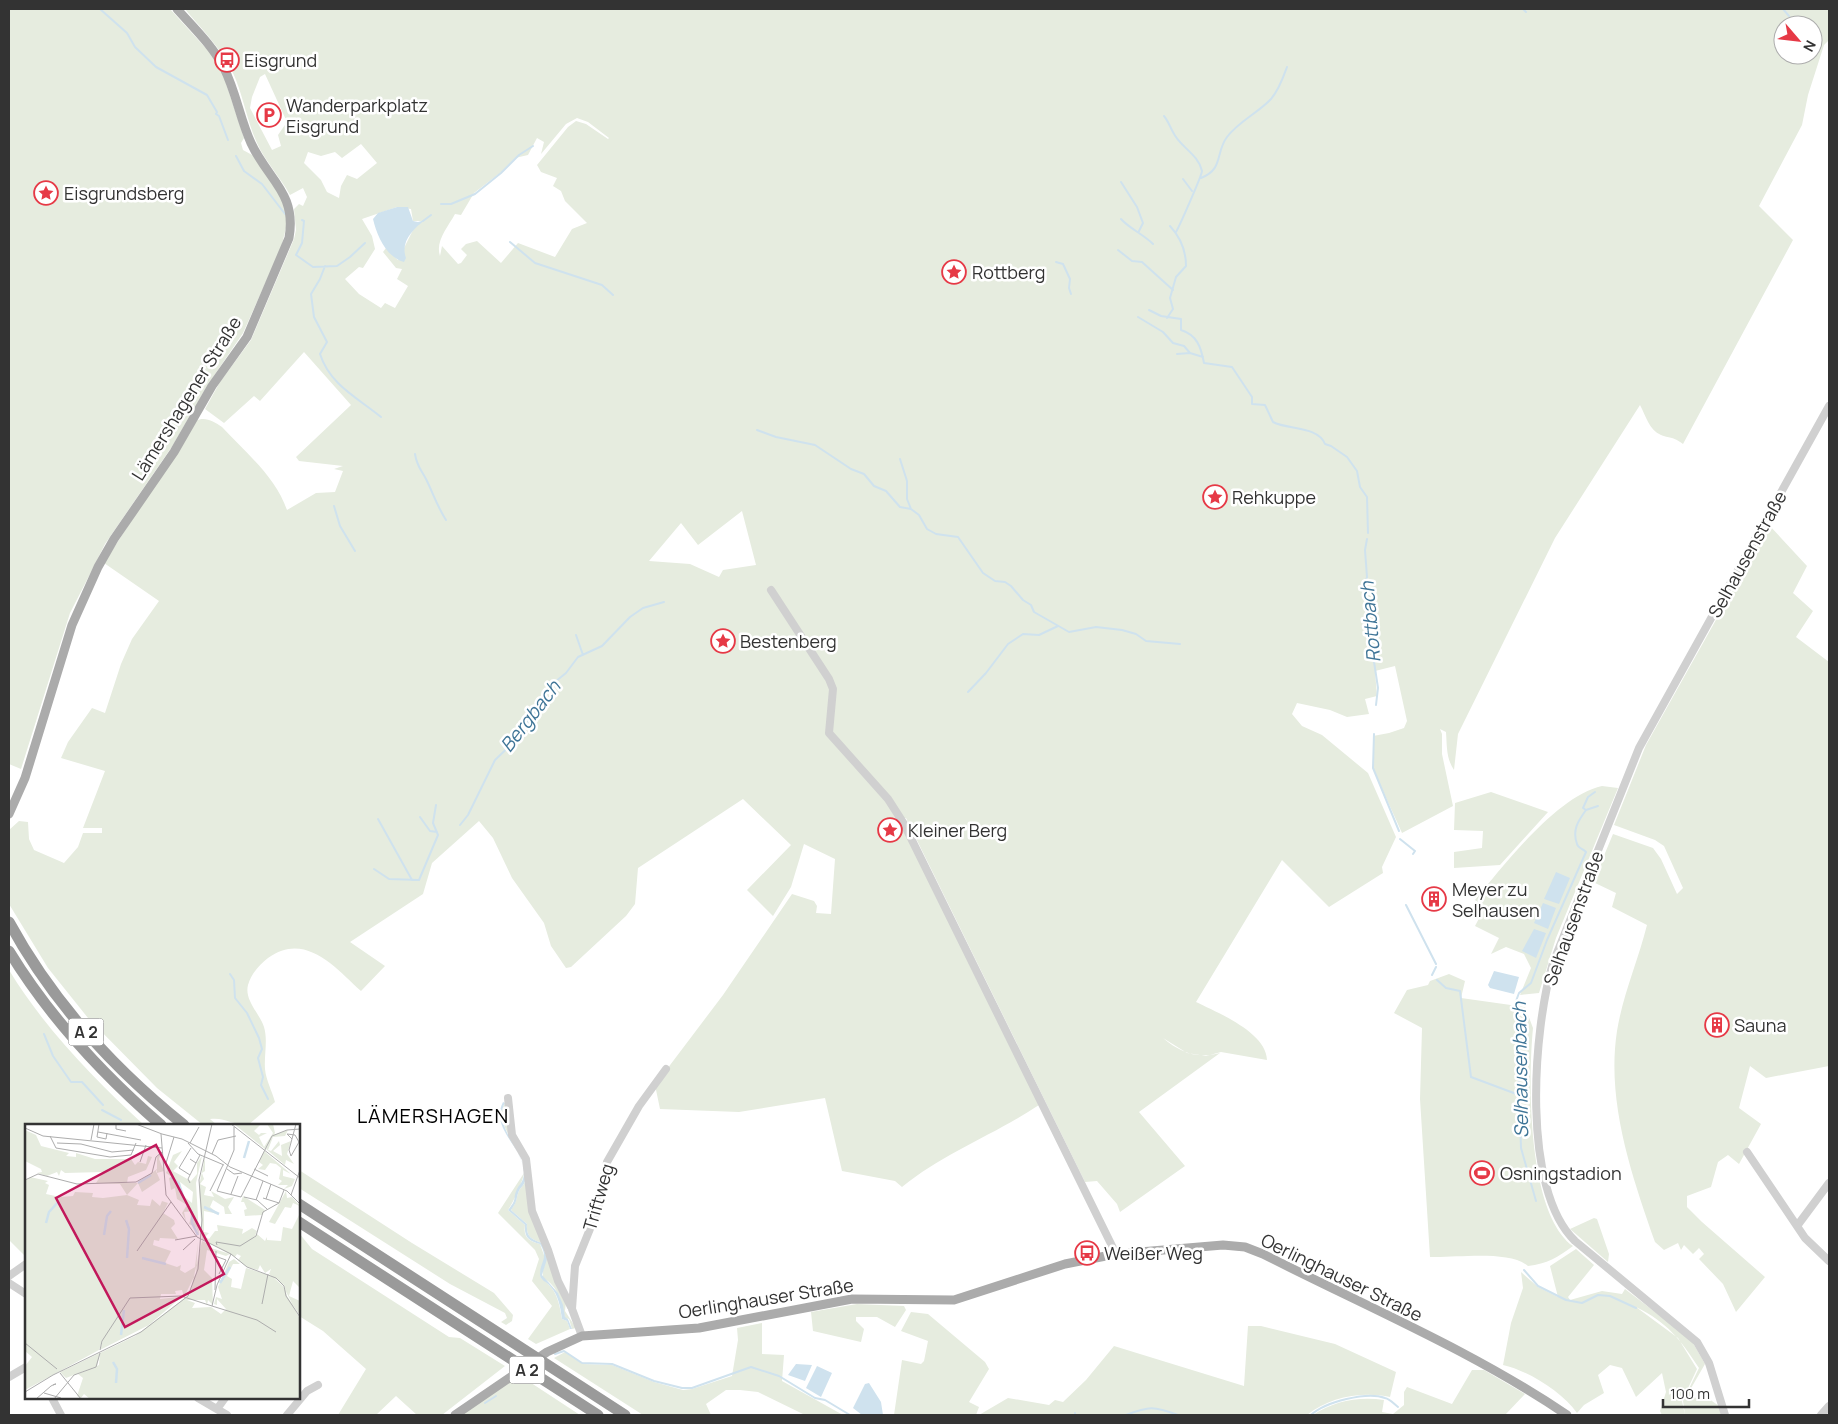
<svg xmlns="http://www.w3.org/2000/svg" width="1838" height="1424" viewBox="0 0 1838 1424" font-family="Manrope,sans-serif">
	<rect width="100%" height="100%" fill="#fff"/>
	<path fill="#e6ecdf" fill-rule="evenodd" d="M9,9H170L212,55L222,71L244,138L241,143L243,150L254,156L282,197L288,220L281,248L243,333L207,386L173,445L105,544L90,574L70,613L21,769L9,764Z
		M185,9H1829V40L1824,45L1808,95L1802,125L1759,206L1793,240L1683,444C1672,436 1672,439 1661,435C1649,430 1646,416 1640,405L1555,538L1458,734L1454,770C1446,758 1447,746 1446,732L1440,729L1442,734V754L1453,806L1402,833L1374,771L1373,736L1389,733L1404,728L1407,721L1395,666L1375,671L1377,696L1365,699L1369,714L1347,717L1330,710L1297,703L1292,714L1302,726L1322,735L1368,773L1396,837L1382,867L1383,873L1329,907L1282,860L1196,1002C1218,1013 1266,1032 1267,1060L1221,1052L1206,1056L1187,1053L1163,1038C1181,1053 1197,1059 1220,1053L1139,1112L1185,1166L1120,1212L1117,1204L1097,1181L1085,1182L906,818L900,820L1039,1105C994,1135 944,1153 902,1187L895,1181L842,1171L825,1098L739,1112L660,1109L655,1085L723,995L792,894L814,901L817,906L816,913L831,914L835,859L804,844L791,887L773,916L747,890L791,845L743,799L638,868L635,904L626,916L571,967L566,968L551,946L544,923L512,878L493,838L479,821L432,863L423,894L350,942L385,966L361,991C335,967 305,931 268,958C259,965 251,974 248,985C244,1000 260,1014 264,1027C268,1040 264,1055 265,1069C266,1080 272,1091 275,1102L248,1125C232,1125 225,1117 210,1119L217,1125H203L157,1088L88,1018L48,968L9,904V830L19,821L28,822L29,839L34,850L64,863L78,847L83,833H102V828H83L105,771L61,758L68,742L92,708L105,713L121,664L132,639L159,601L104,563L196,421C205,416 214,422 222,427C246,453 275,476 287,510L316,493L335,492L343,471L334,469L343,466L299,461L296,457L351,405L304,352L260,401L254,396L224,423L205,409L220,382L251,340L294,239L296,230L294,209L299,204L303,206L307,197L303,188L290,195C280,177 265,161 257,143C248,123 244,101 236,80C226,53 203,31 185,9ZM1783,25H1813V55H1783ZM265,74L287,122L278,135L281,146L272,150L250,108L252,97L260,77ZM577,118L588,122L609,138L608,139L586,124L576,121L568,127L537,165L541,172L557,178L553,186L561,191L565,201L587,223L572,229L555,257L518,243L501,263L477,241L466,244L461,249L467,255L461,263L458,264L442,246L440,256C435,241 448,227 455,214L461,215L474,193L500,173L515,158L528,155L537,138L544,142L541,154L566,124ZM361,144L377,163L357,179L347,175L341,186L339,198L327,192L321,180L304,163L308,152L321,156L335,152L342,158ZM397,207L411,209L413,221H423L414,228L398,260L386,248L383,252L396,268L402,269L397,279L408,286L395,308L385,303L381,308L359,294L345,279L359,267L363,268L375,249L372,236L362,219ZM742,511L756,565L723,570L719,577L690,564L649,561L681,523L698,545Z
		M1769,525L1807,566L1793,593L1813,611L1796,637L1829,662V1066L1766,1078L1750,1066L1739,1108L1761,1124L1739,1164L1728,1155L1718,1162L1711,1187L1687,1196V1207L1702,1222L1765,1277L1736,1312L1723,1284L1699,1259L1704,1254L1699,1248L1693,1254L1684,1245L1681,1250L1678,1243L1664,1250L1655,1242C1632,1176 1606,1102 1617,1031C1623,994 1638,961 1647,925L1612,907L1616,893L1593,882L1613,834L1653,848L1661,859L1677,894L1683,888L1664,846L1655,840L1614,825L1646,745Z
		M1602,786L1618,788L1556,938L1539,993L1520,995L1531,968L1524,954L1506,947L1491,954L1499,938L1475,926L1485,907L1475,900C1504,865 1557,796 1602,786Z
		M1491,792L1548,812L1500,865L1454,868V852L1482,848L1483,831L1454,830L1455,803Z
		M9,970C45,1029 94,1079 144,1125H26V1262L25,1256L9,1240Z
		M1449,974L1465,981L1461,998L1525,1007L1533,1028C1528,1080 1527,1213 1573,1246C1558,1257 1547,1264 1528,1266C1509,1250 1457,1258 1430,1257L1420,1099L1422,1028L1394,1013L1407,990L1428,985L1430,981Z
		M505,1103H507L510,1134L527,1169L529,1207L566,1302L565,1311L576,1328L572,1329L569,1319L565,1318C561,1301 559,1287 543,1278C541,1263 552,1259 542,1243C531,1239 526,1237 527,1224L511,1210C519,1199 515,1198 520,1189C522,1186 525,1184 526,1179C530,1154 491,1126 505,1103Z
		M299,1170L412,1243L494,1293L513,1315L512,1321L506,1325L501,1322L507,1318L505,1313L450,1284L299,1188Z
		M524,1173C523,1181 513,1203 508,1210L525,1225C523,1238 529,1241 540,1244L545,1258L540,1274L541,1278C557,1289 559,1302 562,1319L567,1321L570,1329L536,1344L528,1339L552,1306L532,1281L539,1259L535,1250L498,1213Z
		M1594,1218L1597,1219L1609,1254L1608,1262L1570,1229Z
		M299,1233L312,1249L449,1337L460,1338L505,1366L442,1415H417L396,1396L376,1415H338L366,1369L323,1331L299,1316Z
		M1576,1249L1594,1265L1568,1297L1570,1300L1602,1291L1622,1294L1625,1289L1685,1335L1693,1343L1705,1364L1690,1390L1697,1400L1705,1396L1719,1406L1721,1415H1685L1683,1401L1699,1368C1680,1339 1668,1323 1636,1307L1678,1338L1697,1369L1682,1401L1685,1415H1662L1660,1411L1666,1392L1662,1373L1636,1397L1622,1368L1610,1365L1598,1375L1604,1393L1584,1405L1577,1413C1562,1392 1529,1371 1503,1365L1511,1323L1523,1288L1521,1272L1538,1287L1558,1297L1550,1266Z
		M857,1304L904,1306L906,1310L895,1327L877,1317H856V1321L864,1329L861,1342L813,1331L811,1312Z
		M911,1312L928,1314L985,1362L989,1369L969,1402L979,1407L976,1415H894L902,1360L921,1364L924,1361L928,1341L901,1331Z
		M762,1323V1354L784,1355L782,1381L843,1415H805L758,1392L740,1390H726L706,1404L711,1415H643L554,1358L565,1352L583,1364L612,1365L654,1382L683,1390L692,1389L732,1376L738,1340L737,1328Z
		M1248,1326H1261L1335,1344L1396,1372L1390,1397C1362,1391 1329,1397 1307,1415H979L1008,1398L1049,1405L1055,1400L1063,1402L1086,1380L1114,1346L1244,1386Z
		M1472,1370H1484L1525,1394L1505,1415H1313C1333,1401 1360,1396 1384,1400L1382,1412L1393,1414L1404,1405V1392L1407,1387L1452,1404Z
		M519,1375L580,1415H460Z"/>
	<path fill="#cfe2ee" d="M397,207H408L413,221L418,222L425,220C413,229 400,242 406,258L404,262C386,257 377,236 373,219L378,213Z
		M1556,872L1570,878L1559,904L1544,899Z
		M1543,903L1556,908L1548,929L1534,923Z
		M1534,929L1546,933L1536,958L1522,951Z
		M1494,971L1519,977L1514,994L1490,988L1488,985Z
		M503,1102L505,1103C491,1125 528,1154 525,1180C525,1184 522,1186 520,1189C515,1198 519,1200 511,1210L527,1224C526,1237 531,1239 542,1243L547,1259L542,1275L558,1293L563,1305L565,1317L568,1319L572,1329H570L567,1321L562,1319C560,1306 559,1296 550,1286C547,1282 540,1280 540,1275C540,1261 549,1259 540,1244C529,1241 524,1238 525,1225L508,1210C518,1198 512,1200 517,1189C518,1186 522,1183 523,1179C531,1151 488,1131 503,1102Z
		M796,1364L812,1365L805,1381L788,1375Z
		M817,1366L832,1373L821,1397L806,1388Z
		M869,1383L881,1402L883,1415H862L853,1408L865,1384Z"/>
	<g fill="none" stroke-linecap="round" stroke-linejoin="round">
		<path stroke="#cfe2ee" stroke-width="2" d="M100,9L127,33L135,47L156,67L207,95L217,112L216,114L219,116L228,140
			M1523,9L1526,12
			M1783,9L1789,16
			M1164,116C1169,122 1171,130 1176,137C1183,148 1199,156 1202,171C1202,175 1180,225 1176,232
			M236,156L244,171L262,184L285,214
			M1201,178C1224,169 1215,153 1227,137C1239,121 1258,113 1271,99C1279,90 1283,78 1287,67
			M1183,179L1192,191
			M1121,182L1137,207L1143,223L1139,231
			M441,204H451L475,194L501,173L519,155L533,146
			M1121,219C1130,229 1143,234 1153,244
			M302,220L304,221L302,243L296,255L313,267L337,266L350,257L365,243
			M423,221L431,215
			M510,242L535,263L602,285L613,295
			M1118,250L1132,261L1142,262L1173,290
			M1056,262L1063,264L1070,279L1069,288L1071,294
			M325,266L320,279L311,294L314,317L327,342L320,354C330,385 358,398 381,417
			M1149,310L1161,316L1181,319V330C1197,335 1201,347 1204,363L1232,367L1252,397V404L1265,405L1273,422C1288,430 1318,426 1325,444L1331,446L1347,457L1357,471L1360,487L1367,497L1368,533
			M1138,317L1163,332L1173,343L1184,346L1190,353
			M1167,318L1173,309L1170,298L1176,277L1186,266C1186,250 1181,238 1170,226
			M1177,354L1190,353L1203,357
			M757,430L776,437L815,445L851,469L864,474L874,486L886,491L900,507L911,509L919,515L927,529L936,534L958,537L983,573L995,581L1005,582L1011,586L1023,600L1031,605L1034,612L1069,632L1096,627L1122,630L1136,634L1146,641L1180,644
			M415,454C417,467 421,469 426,479C433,493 437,506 446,520
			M900,459L907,481V499L911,509
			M334,506L340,526L355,551
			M1367,539L1365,550L1367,577L1364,587L1370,622L1368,641L1373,655L1378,688L1376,705
			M576,635L583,655
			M968,692L986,673L1008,644L1023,634L1039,635L1058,626
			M1374,734L1373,768L1399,831
			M1586,810L1598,806
			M420,817L430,831L437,832
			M378,819L412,880
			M460,825L468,815L495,760L517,739L524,726L541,706L550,686L566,673L578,657L602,646L630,617L643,608L664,602
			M1400,839L1415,851L1413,854
			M374,869L389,879L419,880L438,835L433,823L436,805
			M1406,905L1436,964
			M230,974L234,980L235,998L247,1013L259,1038L262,1049L258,1058L263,1077L261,1085L268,1099
			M1432,975L1436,967
			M1437,980L1446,988L1460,991L1471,1077L1519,1095
			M44,1034L53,1056L71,1082H82L103,1105
			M102,1110L121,1120
			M1536,1201L1521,1148L1516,1001L1519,993L1531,983L1547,940L1586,852C1583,849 1578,848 1577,844C1572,830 1578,821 1586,810L1583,808L1588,797L1595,792
			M1524,1270L1538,1286L1566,1300L1582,1303L1598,1295L1610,1296L1636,1308
			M555,1354L564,1351L582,1363L612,1364L654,1381L682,1388H692L751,1367L779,1376L815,1398L825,1400L850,1415
			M485,1403L496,1396
			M1075,1413V1415
			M1126,1415C1149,1406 1154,1406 1178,1415
			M1311,1415C1325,1402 1367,1391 1385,1398C1390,1399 1394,1404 1398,1407"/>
		<path stroke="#d0d0d0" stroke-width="8" d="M771,590L829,679L833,689L829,733L888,799L904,824L1116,1254
			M508,1098L512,1135L526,1159L532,1211L548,1250L558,1281L571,1307
			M1747,1152L1805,1238L1829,1261
			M1797,1226L1829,1183
			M9,1276L26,1264
			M9,1283L26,1294
			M582,1336L572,1309L575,1266L598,1209L607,1162L639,1106L666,1069
			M9,1377L26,1367
			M52,1398L61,1415
			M198,1398L227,1415
			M217,1409L225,1398
			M287,1415L307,1391L318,1385
			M1725,1415L1709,1363L1697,1342L1575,1241C1521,1189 1533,1030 1553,963L1639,748L1829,406
			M1821,1415L1829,1406"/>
		<path stroke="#ababab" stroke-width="9" d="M9,814L25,778L72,625L98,567L114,539L174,452L212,386L247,337L289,238C297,193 268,180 251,143C240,119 236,92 224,68C213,46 193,27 177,9
			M455,1415L547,1352L582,1336L699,1328L852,1299L954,1300L1065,1264L1116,1254L1223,1245L1245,1247L1263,1254C1365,1306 1473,1351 1567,1415"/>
		<path stroke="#9a9a9a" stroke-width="11" d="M9,922C52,1001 114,1069 184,1125
			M9,951C50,1018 102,1074 161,1125
			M299,1204L625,1415
			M299,1222L598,1415"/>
	</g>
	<defs>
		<g id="bus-ring" transform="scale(1.25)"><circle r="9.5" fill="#fff" stroke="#e63946" stroke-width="1.5"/><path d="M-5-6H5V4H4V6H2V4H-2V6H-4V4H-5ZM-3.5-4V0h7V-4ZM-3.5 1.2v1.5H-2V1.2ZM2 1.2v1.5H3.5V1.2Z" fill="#e63946"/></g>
		<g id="parking-ring" transform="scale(1.25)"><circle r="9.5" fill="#fff" stroke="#e63946" stroke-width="1.5"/><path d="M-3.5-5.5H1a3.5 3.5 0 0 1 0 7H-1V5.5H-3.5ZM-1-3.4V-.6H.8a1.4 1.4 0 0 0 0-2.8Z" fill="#e63946"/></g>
		<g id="sight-ring" transform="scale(1.25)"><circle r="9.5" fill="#fff" stroke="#e63946" stroke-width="1.5"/><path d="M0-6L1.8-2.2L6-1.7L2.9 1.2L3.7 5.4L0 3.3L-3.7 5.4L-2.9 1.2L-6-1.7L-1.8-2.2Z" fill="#e63946"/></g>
		<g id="building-ring" transform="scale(1.25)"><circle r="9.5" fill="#fff" stroke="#e63946" stroke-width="1.5"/><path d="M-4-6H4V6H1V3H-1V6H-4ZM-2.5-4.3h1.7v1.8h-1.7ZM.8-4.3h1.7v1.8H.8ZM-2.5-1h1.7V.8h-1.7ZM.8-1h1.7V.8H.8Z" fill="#e63946"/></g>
		<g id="stadium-ring" transform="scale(1.25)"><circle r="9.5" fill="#fff" stroke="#e63946" stroke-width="1.5"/><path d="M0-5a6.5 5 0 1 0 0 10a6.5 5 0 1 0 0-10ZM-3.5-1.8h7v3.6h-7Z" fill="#e63946"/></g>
	</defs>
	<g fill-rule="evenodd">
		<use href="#bus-ring" x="227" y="60"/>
		<use href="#parking-ring" x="269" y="115"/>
		<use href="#sight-ring" x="46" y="193"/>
		<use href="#sight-ring" x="954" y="272"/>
		<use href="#sight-ring" x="1215" y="497"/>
		<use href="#sight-ring" x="723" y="641"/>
		<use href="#sight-ring" x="890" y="830"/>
		<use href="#building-ring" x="1434" y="899"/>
		<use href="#building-ring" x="1717" y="1025"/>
		<use href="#stadium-ring" x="1482" y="1173"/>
		<use href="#bus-ring" x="1087" y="1253"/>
	</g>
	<g text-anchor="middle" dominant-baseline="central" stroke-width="5" stroke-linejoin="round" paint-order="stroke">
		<g fill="#fff" stroke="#707070" stroke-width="1">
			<rect x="68.5" y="1018.5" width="35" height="27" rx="4"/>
			<rect x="509.5" y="1356.5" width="35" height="27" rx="4"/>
		</g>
		<g font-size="16" font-weight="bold" fill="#333">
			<text x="86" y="1032">A 2</text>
			<text x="527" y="1370">A 2</text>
		</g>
		<g font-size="18" fill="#333" stroke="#fff" text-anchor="start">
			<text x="244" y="60">Eisgrund</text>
			<text x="286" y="105">Wanderparkplatz<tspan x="286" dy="21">Eisgrund</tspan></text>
			<text x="64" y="193">Eisgrundsberg</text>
			<text x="972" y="272">Rottberg</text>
			<text x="1232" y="497">Rehkuppe</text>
			<text x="740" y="641">Bestenberg</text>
			<text x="908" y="830">Kleiner Berg</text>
			<text x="1452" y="889">Meyer zu<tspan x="1452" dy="21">Selhausen</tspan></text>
			<text x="1734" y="1025">Sauna</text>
			<text x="1500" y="1173">Osningstadion</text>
			<text x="1104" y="1253">Weißer Weg</text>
		</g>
		<g font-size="18" fill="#333" stroke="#fff">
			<text transform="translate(186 398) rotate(-58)">Lämershagener Straße</text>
			<text transform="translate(1747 554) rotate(-61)">Selhausenstraße</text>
			<text transform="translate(1573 918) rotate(-70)">Selhausenstraße</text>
			<text transform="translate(598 1197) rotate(-74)">Triftweg</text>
			<text transform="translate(1342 1277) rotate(26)">Oerlinghauser Straße</text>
			<text transform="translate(766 1298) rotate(-9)">Oerlinghauser Straße</text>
		</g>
		<g font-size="19" font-style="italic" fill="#3f7597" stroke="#fff">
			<text transform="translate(1370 622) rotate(-95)">Rottbach</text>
			<text transform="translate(530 716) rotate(-52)">Bergbach</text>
			<text transform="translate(1520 1070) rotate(-91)">Selhausenbach</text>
		</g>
		<g font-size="20" letter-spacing="1" fill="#000" stroke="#fff">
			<text x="433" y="1115">LÄMERSHAGEN</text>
		</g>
	</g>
	<g transform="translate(25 1124)">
		<rect width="275" height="275" fill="#fff"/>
		<path d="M209,0H236L229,7L234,11L236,9H242L234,13L239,23L248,9L242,0H248L250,9L240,25ZM0,6L11,11L16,22L44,29L41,32L51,33V29L70,35H106L110,41L113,38L121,40L123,32L127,33L121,46L103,53L102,59H113L102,71L114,76L112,81L125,82L127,75L135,82L137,77L143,79L138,89L149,96L150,100L146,104L153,115L135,114L134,117L129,116L128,121L146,127L140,139L152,143L156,141L155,146L160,149L170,143L173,118L171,149L159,173L157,166L150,167L151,170H136L135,175L153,173V176L124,201L75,226L79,213L74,226L0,266V242L7,233L0,227V57L5,53L23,57L20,59L24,61L21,70L35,73L48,72L50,68L68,69L67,73L78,74L102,71L95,60L71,59L78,48L40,49L36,46L34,52L32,48L22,52L12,49L17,48L16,45L0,37ZM263,6L260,12L248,13L243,26L246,27L254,17L255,21L248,27L257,32L256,21L266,17L262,30L269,40L261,36L260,41L241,25L248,11ZM157,27L149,38L153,42L148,47L166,57L172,50V39L177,32L171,59L174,111L171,103L164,100L168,87L159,88L161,97L157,89L162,81L152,75L150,64L146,66L144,54L147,53L141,49L148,31ZM155,58L168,68L167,79L157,71ZM239,27L266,50L258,46V52L270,55L267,62L259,65L263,61H253L257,57L254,55L256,44L251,40L245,39L240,46L233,45L238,41L234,38ZM136,29L134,35L139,47L132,49V46L131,47L135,56L117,68L113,59L132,45V33ZM180,33V47L177,49L179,55L175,60L181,63L179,71L189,73L186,67L200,75L209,73L203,83L207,90H200L199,83L188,76L185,83L194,90L179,87V108L184,109L180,113L184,115L190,107H193L192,101L218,105L217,110L227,104L232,107L229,114L232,110L240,117L242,113V116L256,117L258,103L267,105L275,89V164L268,157L264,172L275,177V192L262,172L259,161L244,150L246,145L240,149L235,141L233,146L222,143L213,136L216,132L212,130L210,133L177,115L174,62ZM261,67L262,74L267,73L275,82L268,79L266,84L260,83L250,100L244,98ZM218,72L240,86L237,91L220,92L219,86L222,85L219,78H216ZM177,117L184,120L183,123L205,130L201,132L182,126L179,146L187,154L188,181L183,176L182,181L180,176H162L170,179L167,184L186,183L196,190L201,185L192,175V181L189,180L191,173L197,175L193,163L204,138L209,135L215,140H208L202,152L207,155L206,163L216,165L221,144L247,152L258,162L275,195V275H65L59,270L56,274L52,272L58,254L53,250L74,241L75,229L110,212L165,170ZM75,229L72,242L41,254L35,248Z" fill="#e6ecdf" fill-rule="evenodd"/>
		<path fill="none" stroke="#cfe2ee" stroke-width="2.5" d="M219,34L224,17M146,53L154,60L159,75M113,59L126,51M179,83L194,90M167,87V99L173,111M101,96L104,105L102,134M21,99L24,88L34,77M79,111L82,92L86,87M117,134L141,140M195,159L205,143M96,211L99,186M88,238L92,245L91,259"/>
		<path fill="none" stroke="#adadad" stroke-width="1" d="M74,0L72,13L81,15L82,9M91,0V5L101,7M111,0L137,10M206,0L275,54M209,3V26L192,67L216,73L247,12L262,6L275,5M0,4L18,12L137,24M73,8L116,16M137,10L157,15L191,32L205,43L262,67L275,80M25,12L31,24L85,33L106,31L111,19M66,16L69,0M32,19L56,20L87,28L109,26M163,19L173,30L199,41M165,19L174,3M187,30L193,16L211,12M266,32L274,18L270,11L262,10L267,15M266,32L264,26L271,0M165,35L171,39L175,31M115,38L121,21M141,39L149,13M202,45L209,50L217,49M229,45L243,52M165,51L154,44L166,24M0,56L13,50L52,60L111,58L127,49L131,33L137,28M165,59L163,55L171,39M185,67L198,41M206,70L213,52M266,71L275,46M219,73L232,76L242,85M238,74L254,79M241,75L246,60M231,76L238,57M150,116L172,112M192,121L191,118L215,122L231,112L238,88L254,79L259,66M158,126L170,115M112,127L146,78M206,130L222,143L251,154L259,162L261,172L275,193M190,132L201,136L194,150M190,166L191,127M237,180L243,150M187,182L232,196L251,208M0,219L32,245M75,226L77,217L105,174L156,172L187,182L192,161L206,130L172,113L141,71L136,10M35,249L56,275M0,268L28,251L116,208L163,172L173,145L177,96L174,56L187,0M19,269L36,274M11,275L26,262L30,260H31L28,261M29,275L49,251L71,243L75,229"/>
		<path fill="#c2185b" fill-opacity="0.15" stroke="#c2185b" stroke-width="2.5" d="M131,21L199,150L100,203L31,74Z"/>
		<rect width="275" height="275" fill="none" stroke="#333" stroke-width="2.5"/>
	</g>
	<rect width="1838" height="1424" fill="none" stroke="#333333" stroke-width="20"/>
	<g transform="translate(1798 40) rotate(118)"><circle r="24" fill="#ffffff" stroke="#adadad"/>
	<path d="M0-4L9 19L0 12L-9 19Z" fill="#e63946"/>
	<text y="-8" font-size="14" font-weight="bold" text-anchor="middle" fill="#333333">N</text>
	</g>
	<path d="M1663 1399v8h86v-8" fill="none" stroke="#333333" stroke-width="2.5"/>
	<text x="1670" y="1399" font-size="15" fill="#333333" stroke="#ffffff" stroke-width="4" paint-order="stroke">100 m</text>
</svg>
